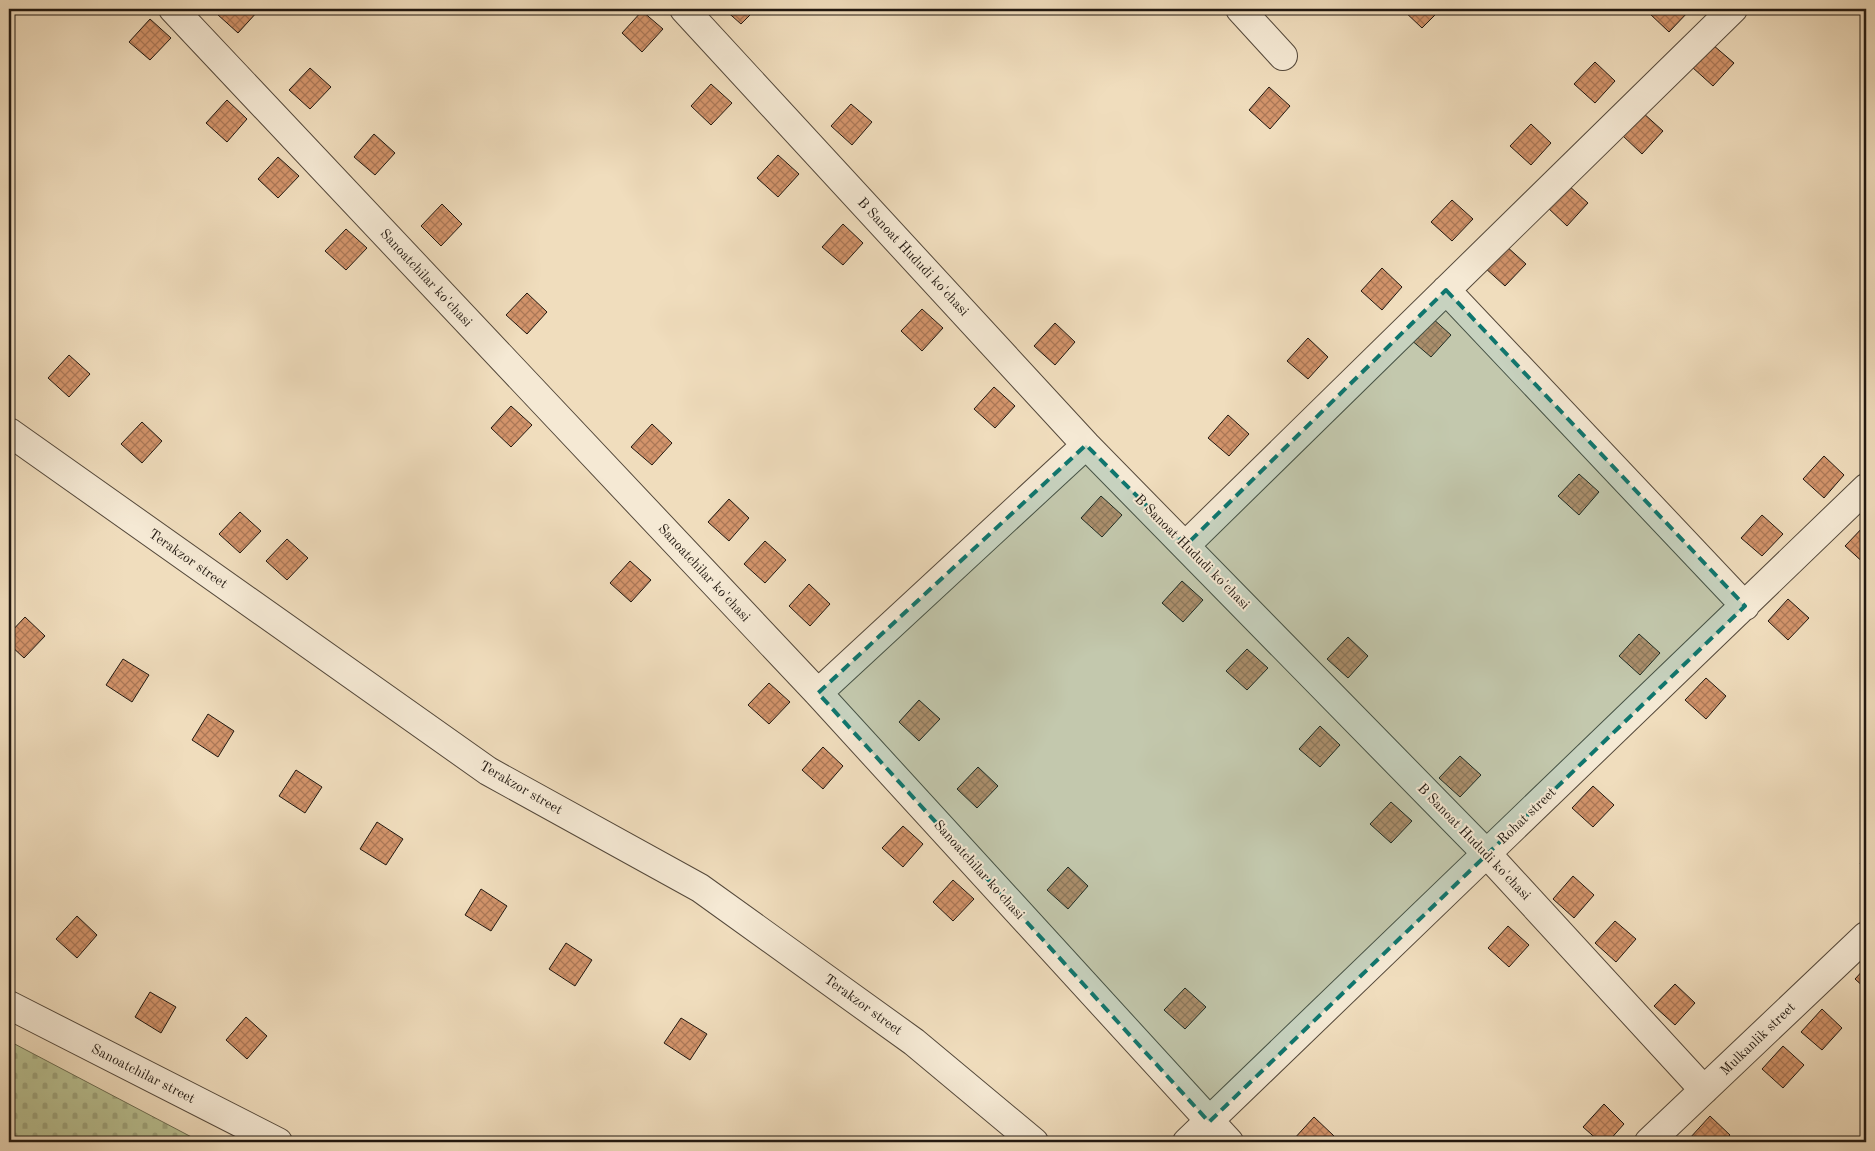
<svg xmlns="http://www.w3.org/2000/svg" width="1875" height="1151" viewBox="0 0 1875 1151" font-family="'Old Standard TT',serif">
	<defs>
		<pattern id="cemetery-stones" width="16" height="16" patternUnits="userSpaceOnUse" patternTransform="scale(1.25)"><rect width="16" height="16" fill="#b9c192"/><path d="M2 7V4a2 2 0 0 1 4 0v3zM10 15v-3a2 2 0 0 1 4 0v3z" fill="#9fa57d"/></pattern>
		<pattern id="building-cross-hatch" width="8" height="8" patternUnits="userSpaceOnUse" patternTransform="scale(1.25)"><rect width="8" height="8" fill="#d3946b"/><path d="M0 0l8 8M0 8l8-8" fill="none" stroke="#ab7857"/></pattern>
	</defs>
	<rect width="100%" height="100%" fill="#f0ddbd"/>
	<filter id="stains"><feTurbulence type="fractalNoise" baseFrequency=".004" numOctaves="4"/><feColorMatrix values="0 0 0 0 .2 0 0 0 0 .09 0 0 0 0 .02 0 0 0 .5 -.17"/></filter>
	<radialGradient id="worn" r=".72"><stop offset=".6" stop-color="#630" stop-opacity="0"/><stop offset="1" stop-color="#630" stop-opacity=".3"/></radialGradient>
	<path fill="url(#cemetery-stones)" stroke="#6d6c51" d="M9,1041L201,1142H9Z"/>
	<path fill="url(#building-cross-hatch)" stroke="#211810" d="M222,9H256L258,11L238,33L217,14Z
		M724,9H756L741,24Z
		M1402,9H1441L1422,28Z
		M1653,9H1689L1690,10L1669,32L1649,13Z
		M642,11L663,29L642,52L622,33Z
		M150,19L171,38L150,60L129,42Z
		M1713,45L1734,63L1713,86L1692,67Z
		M1595,62L1615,81L1595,103L1574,84Z
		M310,68L331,87L310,109L289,90Z
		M711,84L732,103L711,125L691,106Z
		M1269,87L1290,106L1270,129L1249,110Z
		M227,100L247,119L227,142L206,123Z
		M851,104L872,122L852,145L831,126Z
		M1642,112L1663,131L1642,154L1622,135Z
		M1531,124L1551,143L1531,165L1510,146Z
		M374,134L395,153L375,175L354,157Z
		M778,155L799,174L778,197L757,178Z
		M278,157L299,176L278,198L258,179Z
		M1568,185L1588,203L1567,226L1547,207Z
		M1452,200L1473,219L1452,241L1431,222Z
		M442,204L462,224L441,246L421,226Z
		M843,224L863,243L843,265L822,247Z
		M346,229L367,248L346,270L325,251Z
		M1505,245L1526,264L1505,286L1484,267Z
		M1382,268L1402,287L1382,310L1361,291Z
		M527,293L547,312L527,334L506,315Z
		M922,309L943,328L922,351L901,331Z
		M1431,317L1451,335L1431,357L1410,339Z
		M1055,323L1075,342L1055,365L1034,346Z
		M1308,338L1328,357L1308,379L1287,361Z
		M69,355L90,374L69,397L48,378Z
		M994,387L1015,406L995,428L974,409Z
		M511,406L532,425L511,447L491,428Z
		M1228,415L1249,434L1229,456L1208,438Z
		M142,422L162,441L142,463L121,444Z
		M652,424L672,443L652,465L631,447Z
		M1824,456L1844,475L1824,498L1803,479Z
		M1579,474L1599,492L1579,515L1558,496Z
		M1101,496L1122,515L1102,537L1081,518Z
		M729,499L749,518L729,541L708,522Z
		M240,512L261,531L240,553L219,534Z
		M1762,515L1783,534L1762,556L1741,538Z
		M1866,524V565L1845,546Z
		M287,539L308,558L287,580L266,561Z
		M765,541L786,560L765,583L744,564Z
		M630,561L651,580L631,602L610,583Z
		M1182,581L1203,600L1183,622L1162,603Z
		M809,584L830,604L810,626L789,606Z
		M1788,599L1809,618L1788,640L1768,621Z
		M25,617L45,636L24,658L9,644V634Z
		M1639,634L1660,653L1640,675L1619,656Z
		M1348,637L1368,656L1348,678L1327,659Z
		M1247,649L1268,668L1247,690L1226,671Z
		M123,659L149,675L132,702L106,685Z
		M1706,678L1726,696L1706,719L1685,700Z
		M769,683L790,702L769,724L748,705Z
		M919,700L940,719L919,741L899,722Z
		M208,714L234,731L218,757L192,740Z
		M1320,726L1340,745L1320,767L1299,749Z
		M823,747L843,766L823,789L802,770Z
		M1460,756L1481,775L1460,797L1439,778Z
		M978,767L998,786L977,808L957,789Z
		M296,770L322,787L305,813L279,796Z
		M1593,786L1614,805L1593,827L1572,808Z
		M1391,802L1412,821L1391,843L1370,824Z
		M377,822L403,839L386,865L360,849Z
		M903,826L923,844L903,867L882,848Z
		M1866,856V870L1860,864Z
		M1068,867L1088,886L1068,909L1047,890Z
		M1573,876L1594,895L1574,918L1553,899Z
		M953,880L974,899L953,921L933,902Z
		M481,889L507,906L491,931L465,915Z
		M77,916L97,935L77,958L56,939Z
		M1615,921L1636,939L1616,962L1595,943Z
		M1508,926L1529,945L1509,967L1488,948Z
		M566,943L592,960L575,986L549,969Z
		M1866,967V989L1855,979Z
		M1675,984L1695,1003L1675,1025L1654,1006Z
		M1185,988L1206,1007L1185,1029L1164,1010Z
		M150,992L176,1007L161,1033L135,1017Z
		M1822,1009L1842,1028L1822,1050L1801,1032Z
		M246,1017L267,1036L247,1059L226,1040Z
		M681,1018L707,1034L690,1060L664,1043Z
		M1783,1046L1804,1065L1783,1088L1762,1069Z
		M1604,1104L1624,1124L1608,1142H1600L1583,1127Z
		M1710,1116L1730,1135L1724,1142H1693L1689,1139Z
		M1314,1117L1334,1136L1329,1142H1296L1293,1140Z"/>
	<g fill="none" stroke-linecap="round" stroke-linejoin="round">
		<g stroke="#55493b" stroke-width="30">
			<path id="minor" d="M173,9L818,693L1229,1142
				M684,9L1086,445L1487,854L1704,1090
				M1240,9L1283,56
				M1446,290L1745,606
				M9,432L488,771L700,888L914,1042L1034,1142
				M1186,545L1733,9
				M818,693L1086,445
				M9,1005L278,1142
				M1187,1142L1866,488
				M1649,1142L1866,936"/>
		</g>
		<use href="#minor" stroke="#f5e9d4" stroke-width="28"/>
	</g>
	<path fill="#0f766e" fill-opacity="0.2" stroke="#0f766e" stroke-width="4" stroke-dasharray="10 6" stroke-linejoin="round" d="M1446,290L1745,606L1209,1122L818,693L1086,445L1186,545Z"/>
	<g text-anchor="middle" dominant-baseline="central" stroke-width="4" stroke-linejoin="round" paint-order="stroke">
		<g font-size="14" fill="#211810" stroke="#f5e9d4">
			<text transform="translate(913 257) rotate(47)">B Sanoat Hududi ko'chasi</text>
			<text transform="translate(426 278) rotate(47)">Sanoatchilar ko'chasi</text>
			<text transform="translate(1192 552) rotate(45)">B Sanoat Hududi ko'chasi</text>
			<text transform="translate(188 559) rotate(35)">Terakzor street</text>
			<text transform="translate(704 573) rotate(47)">Sanoatchilar ko'chasi</text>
			<text transform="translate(521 788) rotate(30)">Terakzor street</text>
			<text transform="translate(1527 816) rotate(-44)">Rohat street</text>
			<text transform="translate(1474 842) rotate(46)">B Sanoat Hududi ko'chasi</text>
			<text transform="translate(979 870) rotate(48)">Sanoatchilar ko'chasi</text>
			<text transform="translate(863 1005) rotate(36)">Terakzor street</text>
			<text transform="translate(1758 1039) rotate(-44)">Mulkanlik street</text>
			<text transform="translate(143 1074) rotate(27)">Sanoatchilar street</text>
		</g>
	</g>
	<rect width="1875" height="1151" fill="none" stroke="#f0ddbd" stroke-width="30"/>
	<rect x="10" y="10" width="1855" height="1131" fill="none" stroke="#211810" stroke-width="2.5"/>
	<rect x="15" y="15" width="1845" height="1121" fill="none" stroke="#211810"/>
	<rect width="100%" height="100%" filter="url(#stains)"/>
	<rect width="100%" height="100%" fill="url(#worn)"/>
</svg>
